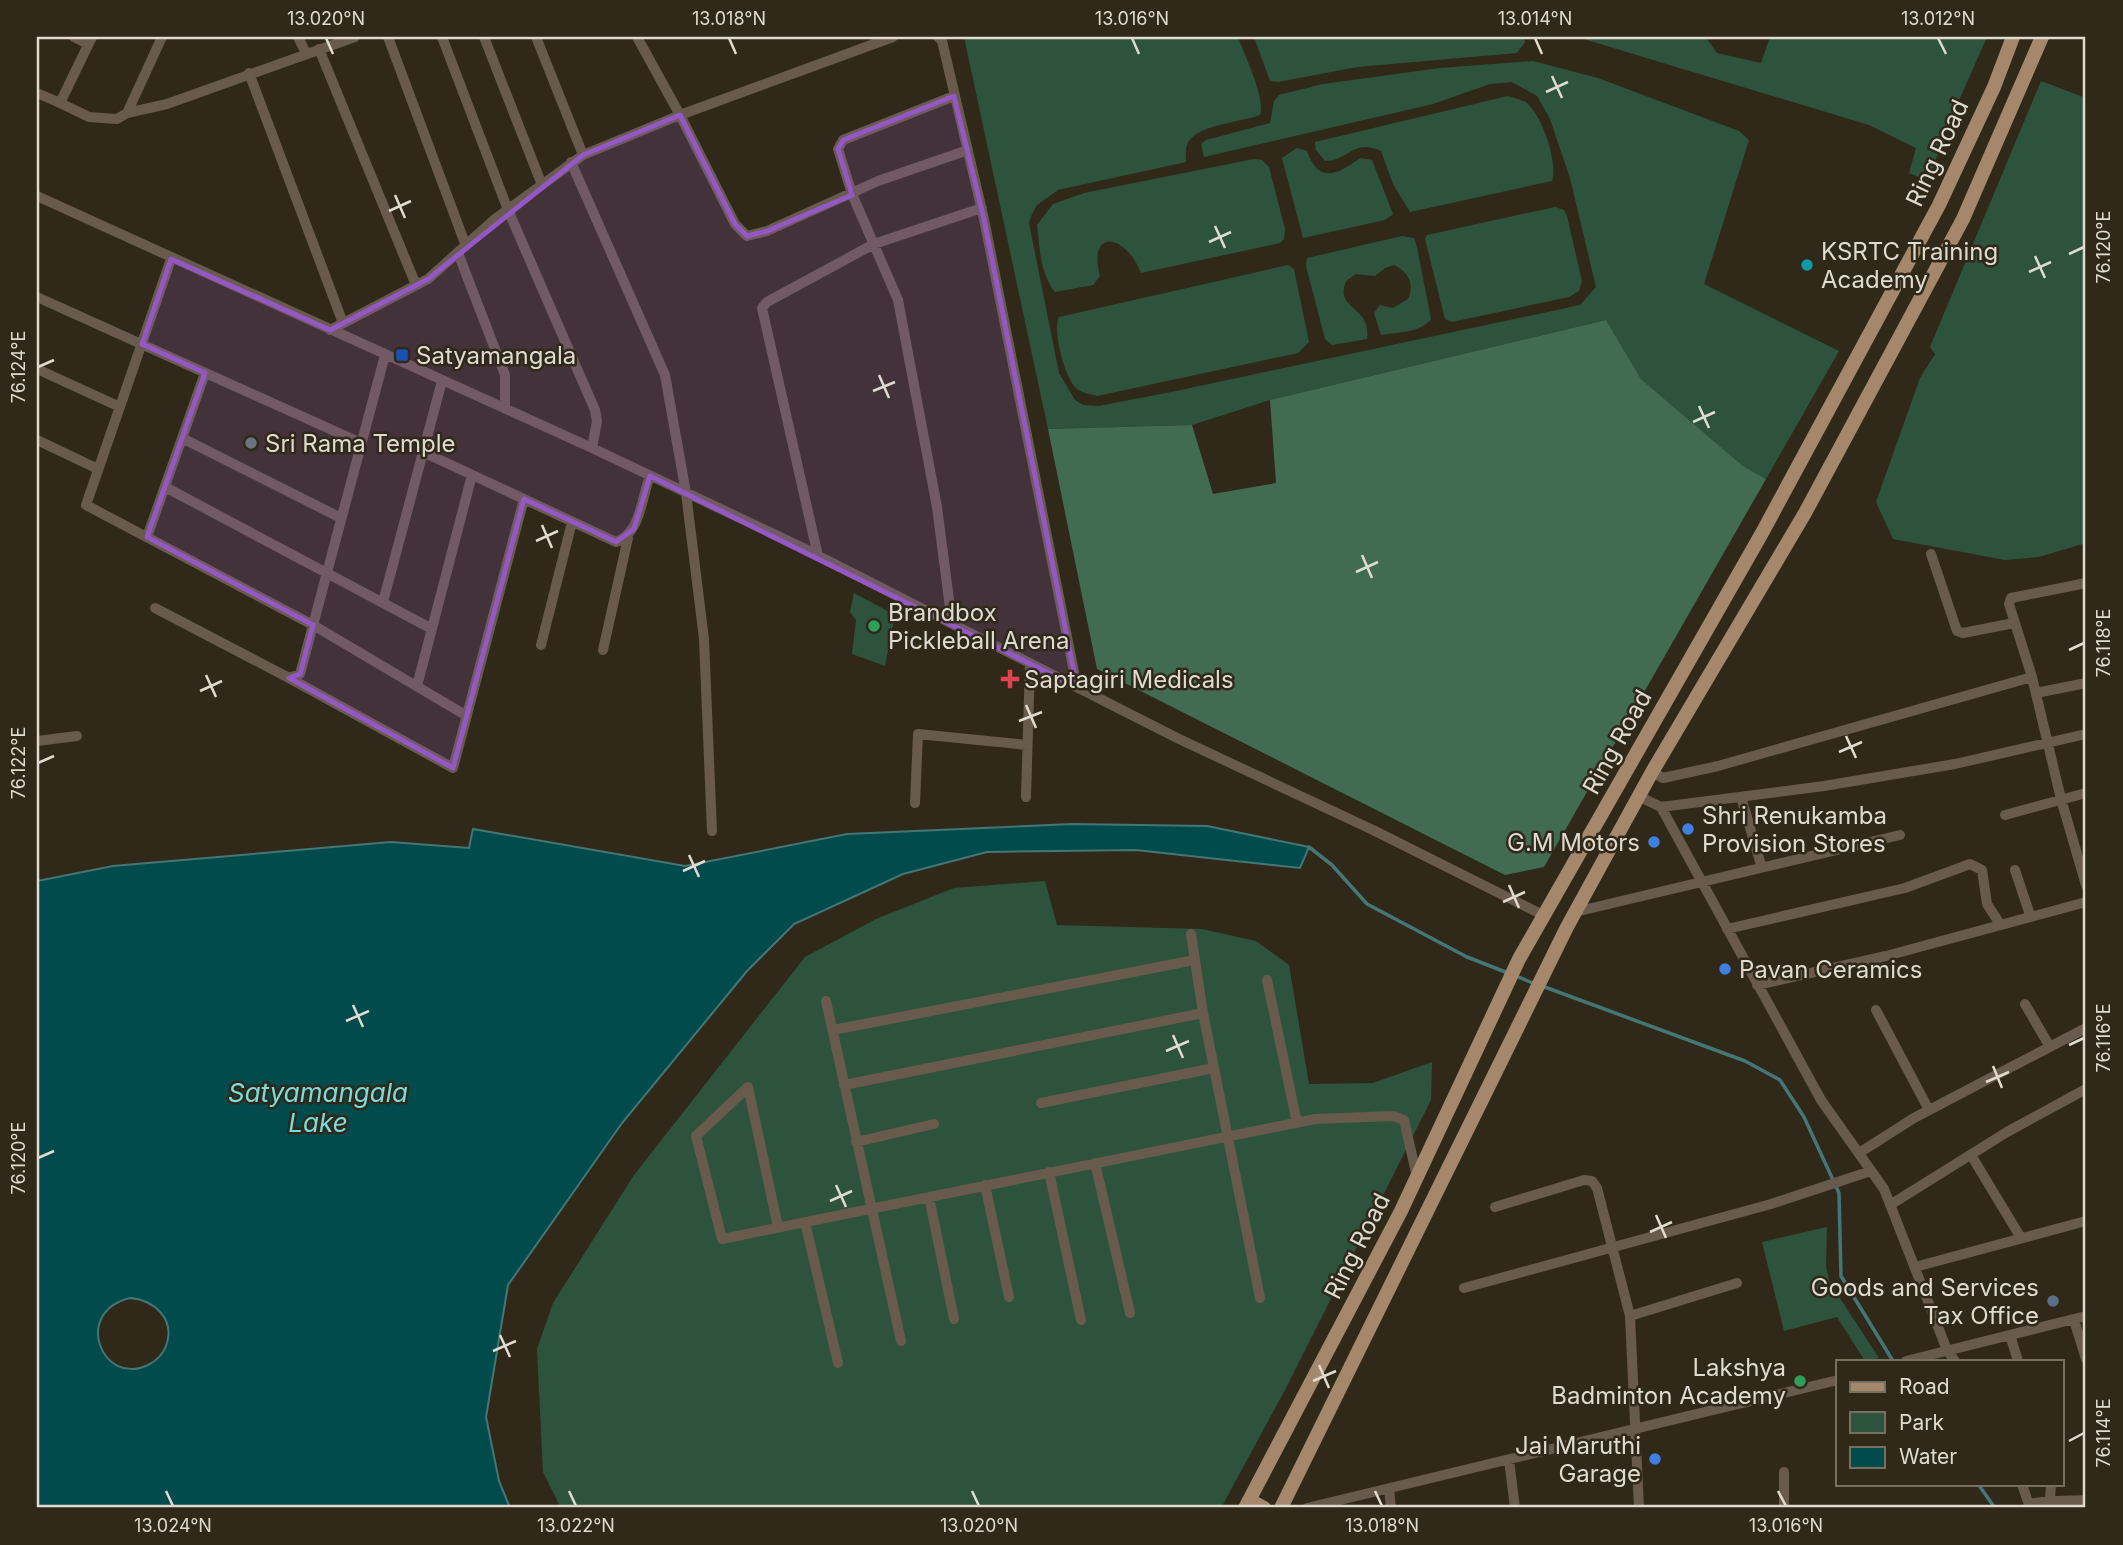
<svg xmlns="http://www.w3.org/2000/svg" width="2123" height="1545" viewBox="0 0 2123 1545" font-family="Inter,sans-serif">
	<rect width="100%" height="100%" fill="#302919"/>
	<path fill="#2e533d" d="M964,37H1238C1244,54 1266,99 1260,115C1242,122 1193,125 1187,145C1185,149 1186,157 1186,162L1058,190L1037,205L1032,214L1029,223L1059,373L1075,400L1083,405L1099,406L1176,391L1580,305L1596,287L1570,178L1550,119L1537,96L1512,82L1490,84L1433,104L1204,157L1201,144L1206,140L1270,123L1274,101L1279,95L1323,84L1440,68L1533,61L1598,78L1739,131L1749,140L1704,284L1839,351L1766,479L1743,466L1641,379L1606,320L1270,400L1192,425L1048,429Z
		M1254,37H1523L1525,42L1517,53L1357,67L1278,82L1270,81Z
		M1577,37H1709L1707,39L1717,53L1761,63L1770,37H1987L1945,132L1929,181L1909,173L1916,148L1869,125Z
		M2041,81L2086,98V543L2039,557L2005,560L1893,539L1876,502L1920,378L1935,354L1930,347Z
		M1508,96C1514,98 1524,100 1528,104C1543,118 1558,163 1552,181L1410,212L1393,184L1381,151C1353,138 1349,161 1325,161L1316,150L1315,142Z
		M1297,148L1307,151C1319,185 1338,174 1360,158L1372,160L1393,214L1385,220L1303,238L1282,158Z
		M1254,159L1262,160L1269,167L1285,229L1284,239L1280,243L1141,273C1125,232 1087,229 1100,276L1093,285L1055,292C1040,273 1040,250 1037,225L1053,204L1084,193Z
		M1555,207L1564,210L1567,216L1582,281L1579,291L1569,297L1452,322L1445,319L1425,239L1427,235Z
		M1402,236L1414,238L1417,247L1431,319C1420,333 1398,332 1381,335L1374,313L1380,305L1393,308L1408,299C1415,283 1408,272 1394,265L1385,268L1375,276L1356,274L1346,281C1334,311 1371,304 1367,339L1332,345L1325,339L1306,266L1307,258Z
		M1288,265L1294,269L1309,342L1298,353L1097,396C1090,394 1081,393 1076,388C1065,378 1052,330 1059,317Z
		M854,593L895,615L885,666L852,654L856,620L850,612Z
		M1045,881L1057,925L1202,929L1256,941L1289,965L1309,1084L1373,1083L1432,1062L1431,1100L1286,1388L1221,1508H561L543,1472L537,1349L553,1303L634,1175L805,957L876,919L954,888Z
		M1827,1227L1826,1267L1830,1283L1879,1358L1865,1361L1837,1317L1784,1331L1762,1242Z"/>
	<path fill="#416c52" d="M1606,320L1641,379L1743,466L1766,479L1544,867L1505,875L1097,669L1048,429L1192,425L1213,494L1276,483L1270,400Z"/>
	<path fill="#014b4d" stroke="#447675" stroke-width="2" fill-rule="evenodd" d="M1072,824L1207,826L1309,847L1300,868L1136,850L987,852L903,874L794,924L747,971L622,1123L508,1285L486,1417L499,1481L510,1508H37V881L113,866L391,842L469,848L473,829L685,866L847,834ZM130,1298C154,1300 176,1319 166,1346C163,1354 156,1361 148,1365C102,1387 72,1312 130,1298Z"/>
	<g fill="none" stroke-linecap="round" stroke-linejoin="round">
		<path stroke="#447675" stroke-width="3.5" d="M1309,847L1332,865L1367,904L1467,957L1508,973
			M1516,976L1535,984
			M1542,986L1745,1061L1780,1080L1804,1117L1839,1193L1841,1276L1893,1361
			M1978,1484L1995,1508"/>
		<path stroke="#685a4c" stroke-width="10" d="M74,37L88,44
			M298,37L306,53
			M388,37L466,246
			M442,37L508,210L595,410L597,421L592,448
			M484,37L542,185
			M637,37L680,115L893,37
			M938,37L942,41L984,219L1077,687
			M319,49L416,285
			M249,73L343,323
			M37,93L60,103L92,37
			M60,103L89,117L117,119L127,113L167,104L355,37
			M127,113L162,37
			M583,155L680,115L735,224L747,236L767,231L878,181L968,150
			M571,162L665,375L686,493L704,639L712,831
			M37,196L592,448L799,546L1177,738L1373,830L1545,916
			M458,253L505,375V409
			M171,259L86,505L313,625L467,716
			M37,297L361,443
			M330,330L428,279L495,219L583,155L536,37
			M37,369L120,407
			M182,438L341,518
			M37,440L98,469
			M423,452L616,542C641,533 641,499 650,476
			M165,487L432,629
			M147,537L205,373
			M1931,554L1957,631L1963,633L2014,623
			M818,556L762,308L767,302L874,244L982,208
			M383,602L442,381
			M155,608L289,678L300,674L385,355
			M952,623L937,507L898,300L852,194L838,149L843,140L954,96
			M541,645L572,522
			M603,650L628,538
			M2032,677L2061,799L2086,885
			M289,678L453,768L524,499
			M417,686L472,475
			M2036,693L2086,683
			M37,741L77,736
			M1652,772L1663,778L1718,766L2032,677L2009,604L2011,598L2086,583
			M1638,796L1661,807L1824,786L1955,764L2086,734
			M1026,797L1030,663
			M1741,797L1761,865
			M915,803L918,734L1027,745
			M1661,807L1821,1100L1884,1189L1947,1350L1955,1361
			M2005,815L2086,793
			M2015,870L2030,915
			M1575,912L1900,835
			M1727,929L1905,888L1970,864L1982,870L1987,904L2000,924
			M1191,934L1203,1013L1260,1298
			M1267,980L1297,1123
			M1757,985L1886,956L2086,902
			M826,1001L901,1341
			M2025,1004L2050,1047
			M1876,1010L1929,1110
			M833,1030L1195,960
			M844,1085L1203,1013
			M748,1087L696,1136L722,1239L1315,1119L1393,1116L1404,1120L1417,1177
			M748,1087L778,1227
			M1041,1103L1214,1068
			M856,1142L934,1124
			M1859,1153L1914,1118L2086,1028
			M1971,1155L2021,1238
			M1095,1163L1130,1313
			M1049,1172L1081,1320
			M985,1185L1009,1297
			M929,1197L954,1319
			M1890,1205L2007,1132L2086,1089
			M1495,1207L1584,1180L1592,1181L1597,1188L1630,1316L1639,1508
			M805,1222L838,1363
			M1915,1267L2086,1221
			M1464,1288L1771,1204L1871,1171
			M1630,1316L1737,1283
			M2074,1320L2086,1359
			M2010,1335L2018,1361
			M1906,1361L2086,1316
			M1509,1460L1515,1508
			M2022,1484L2030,1508
			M1389,1489L1391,1508
			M2050,1499L2051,1484
			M2029,1504C2048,1500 2066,1501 2086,1500
			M1307,1508L1838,1380
			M1784,1508V1472"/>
		<path stroke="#a5886b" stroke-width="14" d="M1249,1500L1264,1508
			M1245,1508L1401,1211L1519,959L1762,533L1939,205L1994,87L2013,37
			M1281,1508L1567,927L1652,772L1805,513L1963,219L2042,37"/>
	</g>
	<path fill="#9458c4" fill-opacity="0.2" stroke="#9458c4" stroke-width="5" stroke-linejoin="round" d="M954,96L984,219L1077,687L650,476L634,529L616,542L524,499L453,768L289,678L300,674L313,625L147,537L205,373L142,344L171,259L330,330L428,279L583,155L680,115L735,224L747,236L767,231L852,195L838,149L843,140Z"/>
	<path fill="none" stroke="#dfdbd1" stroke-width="2.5" d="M326,38L333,54M729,38L736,54M1132,38L1139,54M1535,38L1542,54M1938,38L1946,54M1552,76L1562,98M1546,92L1568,82M395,195L405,218M389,211L411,201M1215,226L1225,248M1209,242L1231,232M2069,254L2084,247M2035,256L2045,278M2029,272L2051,262M38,367L54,360M879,375L889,398M873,391L895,382M1699,406L1709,428M1693,422L1715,412M542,525L552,548M536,541L558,531M1362,555L1372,578M1356,572L1378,562M2069,650L2084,643M206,675L216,697M200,691L222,681M1026,705L1036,728M1019,721L1042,712M1846,736L1856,758M1839,752L1862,742M38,763L54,756M689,855L699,877M683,871L705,861M1509,885L1519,908M1503,902L1525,892M353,1005L363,1027M346,1021L369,1011M1173,1035L1183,1058M2069,1045L2084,1038M1166,1051L1189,1041M1993,1066L2002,1088M1986,1082L2009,1072M38,1158L54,1151M836,1185L846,1207M830,1201L852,1191M1656,1215L1666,1238M1650,1232L1672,1222M500,1335L510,1357M493,1351L516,1341M1319,1365L1329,1388M1313,1381L1336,1371M2069,1441L2084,1433M166,1491L173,1506M569,1491L576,1506M972,1491L979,1506M1375,1491L1382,1506M1778,1491L1786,1506"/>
	<circle fill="#0f9aa8" stroke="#302919" stroke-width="2.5" cx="1807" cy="265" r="7"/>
	<rect fill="#1a4fb4" stroke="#302919" stroke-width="2.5" x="395" y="348" width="14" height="14" rx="3.5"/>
	<circle fill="#6b7280" stroke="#302919" stroke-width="2.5" cx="251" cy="443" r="7"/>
	<g fill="#2e9e5b" stroke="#302919" stroke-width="2.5">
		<circle cx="874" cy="626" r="7"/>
		<circle cx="1800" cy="1381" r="7"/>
	</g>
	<path fill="#e0444e" stroke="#302919" stroke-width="2.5" d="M1006.5 668.5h7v7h7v7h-7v7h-7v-7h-7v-7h7z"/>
	<g fill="#3f7fe0" stroke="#302919" stroke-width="2.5">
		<circle cx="1688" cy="829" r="7"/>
		<circle cx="1654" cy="842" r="7"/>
		<circle cx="1725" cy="969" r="7"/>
		<circle cx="1655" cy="1459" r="7"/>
	</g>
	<circle fill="#5c6f8a" stroke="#302919" stroke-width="2.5" cx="2053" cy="1301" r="7"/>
	<g text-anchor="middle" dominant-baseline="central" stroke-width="5" stroke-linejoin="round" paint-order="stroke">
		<g font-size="24" fill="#dfdbd1" stroke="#302919">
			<text transform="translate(1937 153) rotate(-65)">Ring Road</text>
			<text transform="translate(1617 742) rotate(-61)">Ring Road</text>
			<text transform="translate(1357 1246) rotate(-63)">Ring Road</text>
		</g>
		<g font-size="24" fill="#dfdbd1" stroke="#302919" text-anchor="start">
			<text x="1821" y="251">KSRTC Training<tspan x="1821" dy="28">Academy</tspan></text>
			<text x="416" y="355">Satyamangala</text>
			<text x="265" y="443">Sri Rama Temple</text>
			<text x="888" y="612">Brandbox<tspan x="888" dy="28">Pickleball Arena</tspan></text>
			<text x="1024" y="679">Saptagiri Medicals</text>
			<text x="1702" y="815">Shri Renukamba<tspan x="1702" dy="28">Provision Stores</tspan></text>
			<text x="1640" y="842" text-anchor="end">G.M Motors</text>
			<text x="1739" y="969">Pavan Ceramics</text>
			<text x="2039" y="1287" text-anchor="end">Goods and Services<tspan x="2039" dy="28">Tax Office</tspan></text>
			<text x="1786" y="1367" text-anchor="end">Lakshya<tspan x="1786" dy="28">Badminton Academy</tspan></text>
			<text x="1641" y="1445" text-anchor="end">Jai Maruthi<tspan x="1641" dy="28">Garage</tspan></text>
		</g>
		<g font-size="26" font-style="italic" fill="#79dcde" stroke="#302919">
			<text x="318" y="1092">Satyamangala<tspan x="318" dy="30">Lake</tspan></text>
		</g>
	</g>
	<rect width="2123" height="1545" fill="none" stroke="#302919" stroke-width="77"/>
	<rect x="1836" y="1360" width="228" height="126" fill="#302919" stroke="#767063" stroke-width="2"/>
	<rect x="1850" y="1382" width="35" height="10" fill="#a5886b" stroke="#767063" stroke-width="2"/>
	<text x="1899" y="1394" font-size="21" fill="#dfdbd1">Road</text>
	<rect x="1850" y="1412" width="35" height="21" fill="#2e533d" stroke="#767063" stroke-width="2"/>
	<text x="1899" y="1430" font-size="21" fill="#dfdbd1">Park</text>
	<rect x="1850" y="1447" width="35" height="21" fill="#014b4d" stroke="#767063" stroke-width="2"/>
	<text x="1899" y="1464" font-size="21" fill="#dfdbd1">Water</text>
	<rect x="38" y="38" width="2046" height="1468" fill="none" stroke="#dfdbd1" stroke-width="2.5"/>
	<g font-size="18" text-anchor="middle" fill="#dfdbd1">
		<text x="326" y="25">13.020°N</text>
		<text x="729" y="25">13.018°N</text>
		<text x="1132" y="25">13.016°N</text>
		<text x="1535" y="25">13.014°N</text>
		<text x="1938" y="25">13.012°N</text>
		<text transform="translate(2104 247) rotate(-90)" y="6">76.120°E</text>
		<text transform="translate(19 367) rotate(-90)" y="6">76.124°E</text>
		<text transform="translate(2104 643) rotate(-90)" y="6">76.118°E</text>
		<text transform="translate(19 763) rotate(-90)" y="6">76.122°E</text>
		<text transform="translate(2104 1038) rotate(-90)" y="6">76.116°E</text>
		<text transform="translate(19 1158) rotate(-90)" y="6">76.120°E</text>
		<text transform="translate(2104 1433) rotate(-90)" y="6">76.114°E</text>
		<text x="173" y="1532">13.024°N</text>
		<text x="576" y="1532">13.022°N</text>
		<text x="979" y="1532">13.020°N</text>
		<text x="1382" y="1532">13.018°N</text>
		<text x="1786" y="1532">13.016°N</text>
	</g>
</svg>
